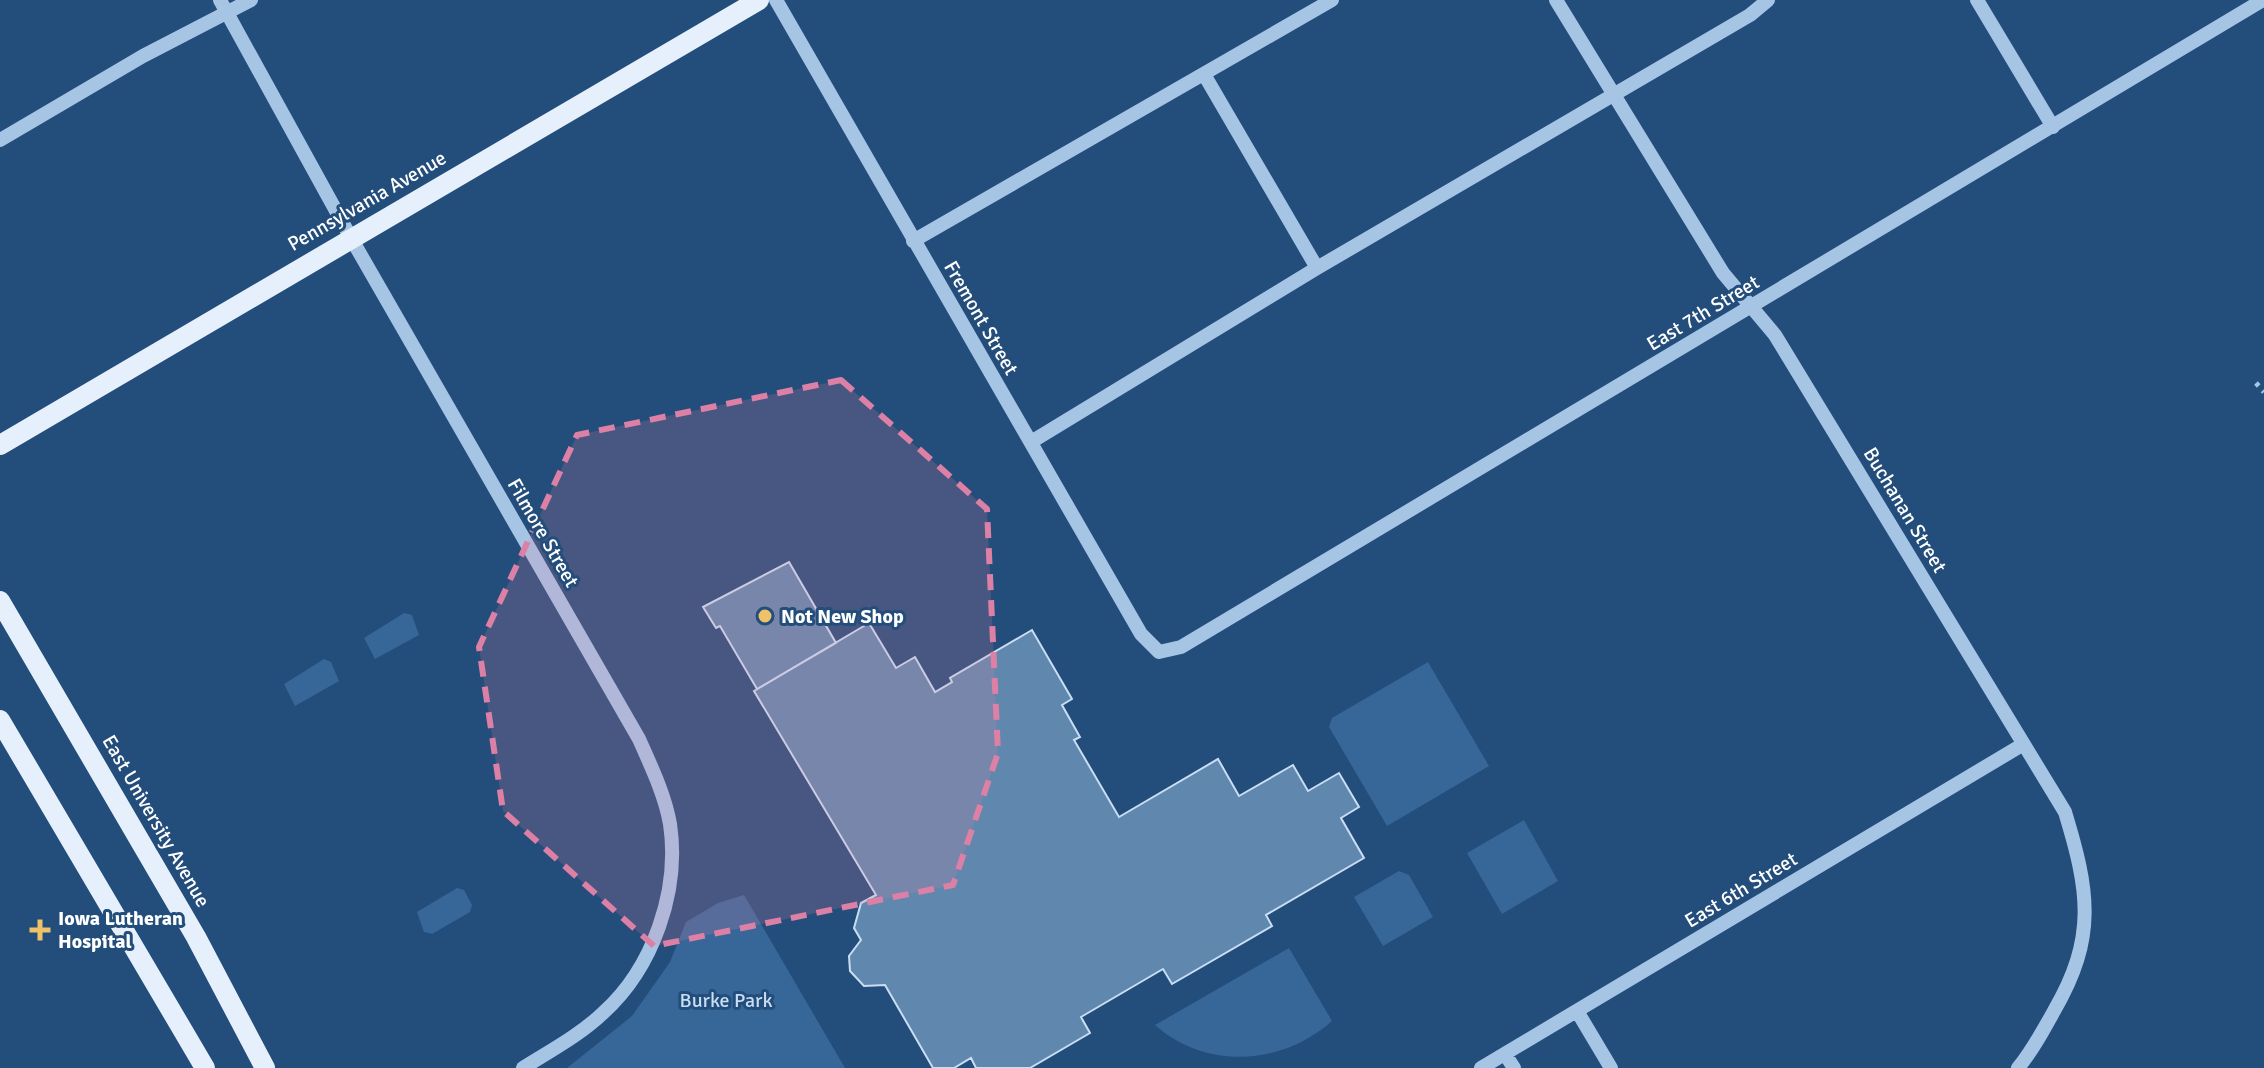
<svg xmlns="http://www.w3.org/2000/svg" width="2264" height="1068" viewBox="0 0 2264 1068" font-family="Signika,sans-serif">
	<rect width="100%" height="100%" fill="#234d7a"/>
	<path fill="#366798" d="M404,613L412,615L419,635L375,659L364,638Z
		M324,659L331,662L339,681L295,706L284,684Z
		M1428,662L1489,766L1387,826L1329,727L1332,718Z
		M1524,820L1558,881L1502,914L1467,853Z
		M1399,871L1409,875L1433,917L1383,946L1354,897Z
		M457,888L464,890L472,905L470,912L432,934L424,932L417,912Z
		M744,895L845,1068H567L632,1016L670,962L686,922L718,903Z
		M1289,948L1332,1021C1279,1068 1203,1068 1155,1025Z"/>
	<path fill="#6087ae" stroke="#c9def4" stroke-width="2" d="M789,562L836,643L757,689L720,626L716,628L703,607Z
		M869,623L896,668L915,657L935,692L952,682L950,678L1032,630L1072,699L1062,705L1080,737L1074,740L1119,817L1218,759L1239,796L1293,765L1308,791L1339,773L1359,807L1341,818L1364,858L1266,915L1272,926L1172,984L1163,969L1081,1017L1090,1033L1030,1068H976L971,1058L954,1068H933L885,985L864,986L850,971L849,956L861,940L854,928L861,903L876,895L754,691Z"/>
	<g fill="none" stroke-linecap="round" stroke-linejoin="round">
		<path stroke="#a6c5e5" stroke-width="5" stroke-dasharray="4 6" stroke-linecap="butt" d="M2256,383L2264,392"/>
		<path stroke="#a6c5e5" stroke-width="14" d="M220,0L351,238L639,739C651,766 665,795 670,824C680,891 653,968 603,1013C580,1035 550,1051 523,1068
			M776,0L1141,634L1159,652L1181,647L2263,0
			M1556,0L1723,273L1775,335L2065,812C2089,891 2097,937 2054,1011C2043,1031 2032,1051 2018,1068
			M1977,0L2053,127
			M1205,76L1317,268
			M0,140L143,56L251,0
			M913,241L1332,0
			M1031,442L1317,268L1750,15L1768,0
			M1577,1011L1611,1068
			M1505,1054L1514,1068
			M1481,1068L2022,745"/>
		<path stroke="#e6f0fc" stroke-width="20" d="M0,445L759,0
			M0,601L196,937L265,1068
			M0,720L205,1068"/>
	</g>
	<path fill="#dd80a5" fill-opacity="0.2" stroke="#dd80a5" stroke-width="6" stroke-dasharray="16 10" stroke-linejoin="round" d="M841,380L987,509L998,753L953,885L654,946L503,811L479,647L577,435Z"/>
	<g fill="#efc269" stroke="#234d7a" stroke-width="3">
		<circle cx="765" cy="616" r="8"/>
		<path d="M36 918h8v8h8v8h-8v8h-8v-8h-8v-8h8z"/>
	</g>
	<g text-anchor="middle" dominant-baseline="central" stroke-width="6" stroke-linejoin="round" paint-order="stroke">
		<g font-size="20" fill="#fff" stroke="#234d7a">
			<text transform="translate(367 201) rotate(-30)">Pennsylvania Avenue</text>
			<text transform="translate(1703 313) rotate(-31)">East 7th Street</text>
			<text transform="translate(981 318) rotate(60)">Fremont Street</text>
			<text transform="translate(1905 510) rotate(59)">Buchanan Street</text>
			<text transform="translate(543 533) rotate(60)">Filmore Street</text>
			<text transform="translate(156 821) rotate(60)">East University Avenue</text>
			<text transform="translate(1741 890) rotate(-31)">East 6th Street</text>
		</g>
		<g font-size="20" font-weight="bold" fill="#fff" stroke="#234d7a" text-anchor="start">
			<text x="781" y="616">Not New Shop</text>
			<text x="58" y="918">Iowa Lutheran<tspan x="58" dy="23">Hospital</tspan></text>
		</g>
		<g font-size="20" fill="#c9def4" stroke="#234d7a">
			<text x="726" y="1000">Burke Park</text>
		</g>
	</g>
</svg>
